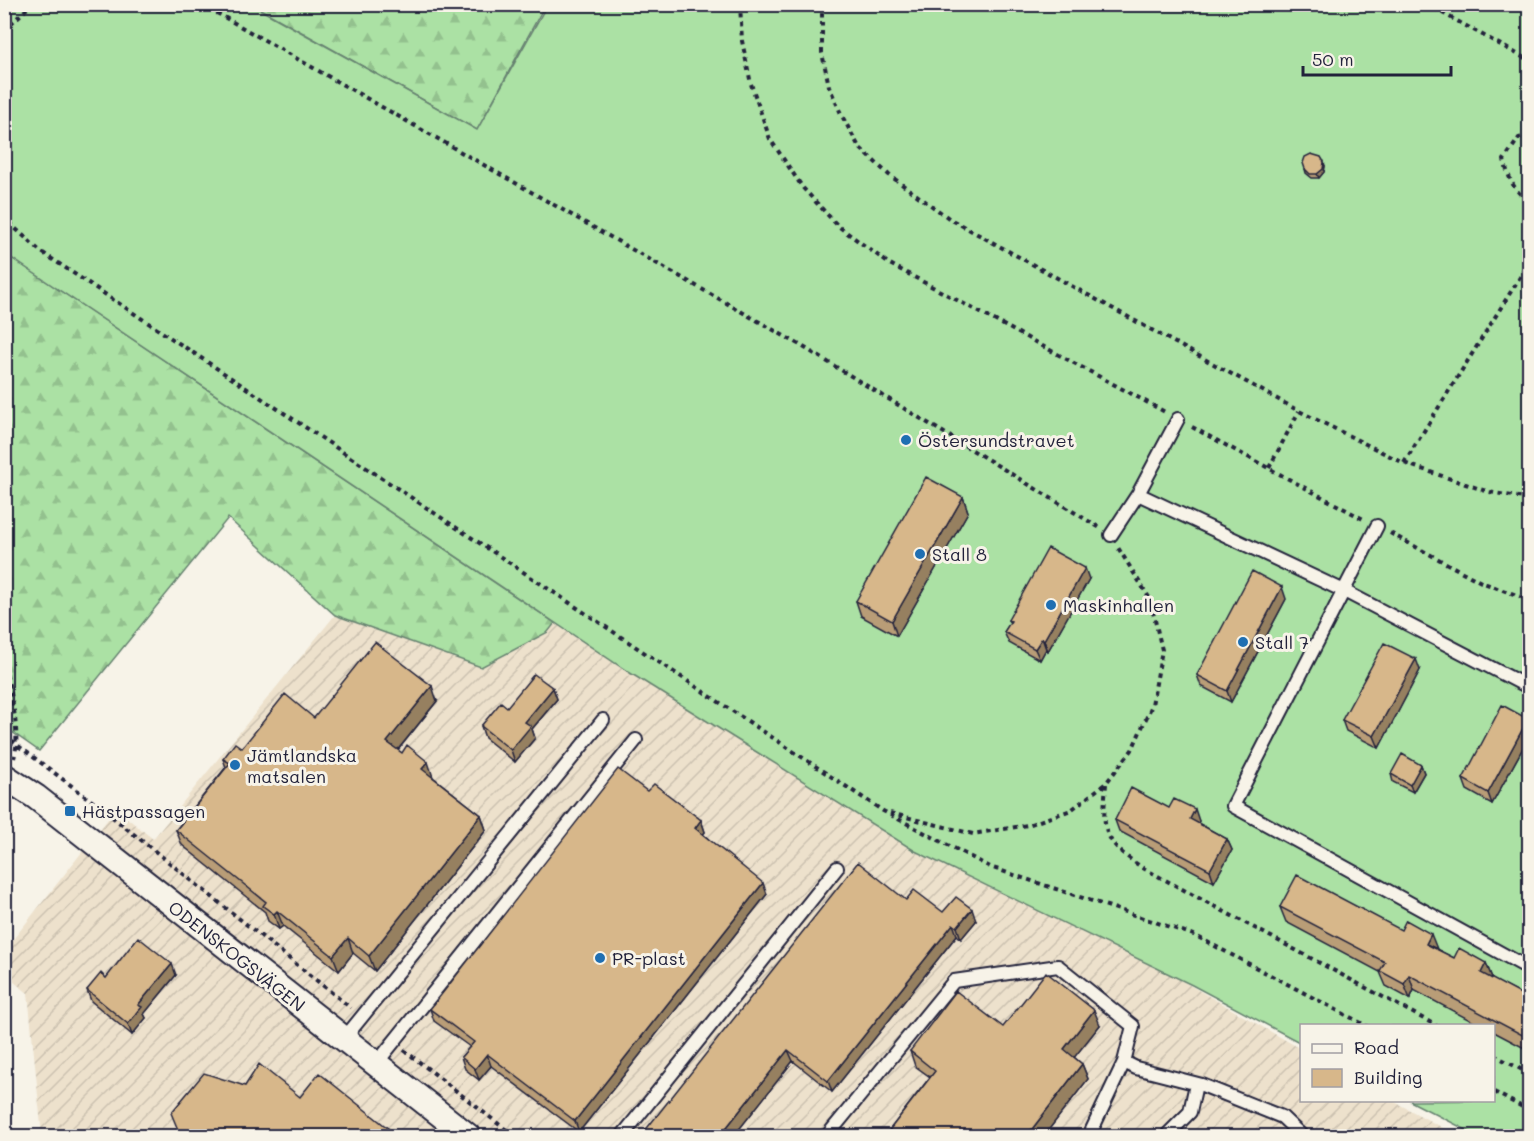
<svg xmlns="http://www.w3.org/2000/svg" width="1534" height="1141" viewBox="0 0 1534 1141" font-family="Mali,sans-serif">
	<defs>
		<pattern id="industrial-furrows" width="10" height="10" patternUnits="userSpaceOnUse" patternTransform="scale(1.5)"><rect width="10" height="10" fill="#ede1cc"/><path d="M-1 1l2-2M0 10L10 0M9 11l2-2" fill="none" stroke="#cbc1b0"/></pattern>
		<pattern id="forest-firs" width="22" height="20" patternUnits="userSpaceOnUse" patternTransform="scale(1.5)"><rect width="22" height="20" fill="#abe1a4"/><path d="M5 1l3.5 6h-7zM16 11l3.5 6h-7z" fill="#93c18e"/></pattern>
	</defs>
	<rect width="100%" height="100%" fill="#f7f3e8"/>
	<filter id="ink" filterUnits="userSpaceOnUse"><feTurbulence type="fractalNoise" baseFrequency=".0167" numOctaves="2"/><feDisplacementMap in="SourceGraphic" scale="12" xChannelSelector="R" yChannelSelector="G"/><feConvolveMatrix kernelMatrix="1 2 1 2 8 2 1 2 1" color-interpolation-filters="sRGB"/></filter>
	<g filter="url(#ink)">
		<path fill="url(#industrial-furrows)" d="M335,615L481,667L548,632L555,623L627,671L914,851L1177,978L1301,1049L1302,1100L1393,1101L1458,1136H42L28,993L5,975L4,951L116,809L153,839Z"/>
		<path fill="url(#forest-firs)" stroke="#668270" stroke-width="1.5" d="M253,5H545L477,130Z
			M4,252L10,257L555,623L548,632L481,667L335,615L228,518L39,751L5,727Z"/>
		<path fill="#abe1a4" stroke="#668270" stroke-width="1.5" d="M4,5H252L477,130L547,5H1529V1136H1478L1410,1101L1494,1100V1026H1302L1301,1043L1192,985L915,851L627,671L10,257L4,252Z"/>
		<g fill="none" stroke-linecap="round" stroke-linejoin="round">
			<g stroke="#22223b" stroke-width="16">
				<path id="lane" d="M1178,419L1138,494L1344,591L1530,688
					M1377,526L1233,806L1530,969
					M1111,535L1138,494
					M343,1040L603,720
					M1124,1062L1136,1068L1202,1085L1282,1117L1302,1136
					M376,1064L636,740
					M622,1136L837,868
					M827,1136L954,981L1058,966L1133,1026L1124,1062L1089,1136
					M1168,1136V1134L1190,1112L1196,1084"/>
			</g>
			<g stroke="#22223b" stroke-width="28">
				<path id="street" d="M4,776L36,797L468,1136"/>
			</g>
			<path stroke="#22223b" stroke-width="4" stroke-dasharray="4.5 4.5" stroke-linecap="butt" d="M201,4L800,345L1100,528
				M740,4L742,41L751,84L770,139L803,188L838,226L888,263L1167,413
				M822,4V53L829,86L842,116L859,147L889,175L950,219L1299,411L1404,463L1489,492L1530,499
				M1426,4L1530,61
				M4,30L32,4
				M1530,135L1519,138L1504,160C1508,176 1514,193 1530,201
				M4,215L15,228L40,251L883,811L990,867L1194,935L1367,1026
				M1192,427L1365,520
				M1404,463L1530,261
				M1269,468L1299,411
				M1390,533L1481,582L1530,600
				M4,666C11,689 21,736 14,758
				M4,735L101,808L351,1008
				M1106,784C1102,831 1102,841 1143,868L1437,1026
				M890,813L973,834L1028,825L1071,810L1106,783L1132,750L1152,705L1162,650L1150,599L1117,546
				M404,1050L514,1136
				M1494,1055L1530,1074
				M1494,1092L1530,1111"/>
			<use href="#lane" stroke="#f7f3e8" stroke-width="12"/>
			<use href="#street" stroke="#f7f3e8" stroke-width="24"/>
		</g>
		<path fill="#b99d77" stroke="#22223b" stroke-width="1.5" d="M1325,166L1324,172L1319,178H1312L1306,173L1305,169Z
			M963,497L968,512L897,636L861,616L856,601Z
			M1089,579L1048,651L1046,649L1040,660L1009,643L1004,632L1010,623L1008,620Z
			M1286,599L1231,702L1201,686L1197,675Z
			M1420,670L1379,748L1346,731L1342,720Z
			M553,688L557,699L532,729L535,738L515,762L485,738L481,726L507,707Z
			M437,701L398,750L433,777L481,815L486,830L375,971L353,953L339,971L283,926L279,929L268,921L265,912L182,845L176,830L226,767L223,759L242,748L314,718Z
			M1528,719L1530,723V735L1492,804L1467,790L1463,779Z
			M1421,765L1424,773L1413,792L1393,782L1391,774Z
			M647,791L701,820L705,832L703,834L767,894L579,1132L491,1066L479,1080L465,1069L461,1057L470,1047L434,1021L430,1009Z
			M1169,808L1199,821L1198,823L1227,839L1232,850L1214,882L1119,831L1115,820Z
			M906,900L943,912L976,921L961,939L957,935L832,1092L793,1061L733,1137H640Z
			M1280,907L1436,949L1454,958L1486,963L1492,978L1491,979L1530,999V1051L1494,1032V1026H1481L1414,990L1410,999L1386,986L1380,972L1286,922Z
			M176,975L144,1014L146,1018L132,1035L91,1001L87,990L106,978Z
			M1100,1025L1074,1057L1082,1064L1088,1079L1043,1137H884L930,1077L915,1066L910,1051L1003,1027Z"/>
		<path fill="#968061" stroke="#22223b" stroke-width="1.5" d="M1324,162L1325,166L1324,172L1319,178L1317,174Z
			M963,497L968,512L897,636L892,621Z
			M1085,568L1089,579L1048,651L1044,640Z
			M1282,587L1286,599L1231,702L1227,691Z
			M1042,638L1046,649L1040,660L1035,649Z
			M1416,659L1420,670L1379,748L1374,736Z
			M432,686L437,701L392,757L387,742Z
			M553,688L557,699L532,729L535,738L515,762L511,750L525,722Z
			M1528,719L1530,723V735L1492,804L1488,793Z
			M428,762L433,777L427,784L422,769Z
			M1421,765L1424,773L1413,792L1410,785Z
			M1195,809L1199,821L1194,830L1190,819Z
			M481,815L486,830L375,971L369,956Z
			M701,820L705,832L699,839L695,828Z
			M1227,839L1232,850L1214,882L1210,870Z
			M763,883L767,894L579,1132L575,1121Z
			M972,909L976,921L961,939L957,927Z
			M277,911L283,926L279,929L274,914Z
			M953,924L957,935L832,1092L828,1081Z
			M1431,934L1437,949L1426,944Z
			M348,938L353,953L339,971L333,956Z
			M1486,963L1492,978L1486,988L1481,973Z
			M172,964L176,975L144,1014L146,1018L132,1035L128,1024L138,1005Z
			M1409,975L1414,990L1410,999L1404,984Z
			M1094,1010L1100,1025L1069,1064L1064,1049Z
			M788,1050L793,1061L733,1137H719Z
			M487,1054L491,1066L479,1080L475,1069Z
			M1082,1064L1088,1079L1043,1137H1026Z"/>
		<path fill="#d7b78a" stroke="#22223b" stroke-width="1.5" d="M1311,154L1321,157L1324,162L1323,169L1317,174H1310L1305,169L1303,163L1305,157Z
			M926,477L963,497L892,621L856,601Z
			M1048,548L1085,568L1044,640L1042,638L1035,649L1004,632L1011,621L1008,620Z
			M1252,571L1282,587L1227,691L1197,675Z
			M375,642L432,686L387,742L402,753L407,745L428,762L422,769L481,815L369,956L348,938L333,956L277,911L274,914L263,906L266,902L176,830L230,763L223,759L235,743L242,748L285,694L314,718Z
			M1384,643L1416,659L1374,736L1342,720Z
			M534,674L553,688L525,722L531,726L511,750L481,726L501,702L507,707Z
			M1502,705L1528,719L1488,793L1463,779Z
			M1402,754L1421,765L1410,785L1391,774Z
			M618,769L647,791L654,784L701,820L695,828L763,883L575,1121L487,1054L475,1069L461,1057L474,1042L430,1009Z
			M1131,788L1169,808L1174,799L1195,809L1190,819L1227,839L1210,870L1115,820Z
			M858,862L906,900L914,890L943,912L956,897L972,909L957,927L953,924L828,1081L788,1050L719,1137H640Z
			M1297,875L1401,930L1406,920L1431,934L1426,944L1454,958L1459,948L1486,963L1481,973L1530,999V1039L1409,975L1404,984L1380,971L1385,962L1280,907Z
			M138,937L172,964L138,1005L142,1007L128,1024L87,990L101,973L106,978Z
			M1046,972L1094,1010L1064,1049L1082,1064L1026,1137H884L935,1071L910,1051L956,991L1003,1027Z
			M259,1064L300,1097L319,1073L399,1137H181L171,1113L204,1073L245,1086Z"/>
	</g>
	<g fill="#1f6fb2" stroke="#f7f3e8" stroke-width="2">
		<circle cx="906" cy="440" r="6"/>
		<circle cx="920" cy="554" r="6"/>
		<circle cx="1051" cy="605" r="6"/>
		<circle cx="1243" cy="642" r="6"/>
		<circle cx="235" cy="765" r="6"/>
		<rect x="64" y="805" width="12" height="12" rx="3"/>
		<circle cx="600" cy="958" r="6"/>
	</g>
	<g text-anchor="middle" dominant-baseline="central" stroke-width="6" stroke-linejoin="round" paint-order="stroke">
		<g font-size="18" fill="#22223b" stroke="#f7f3e8" text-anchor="start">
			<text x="918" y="440">Östersundstravet</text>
			<text x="932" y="554">Stall 8</text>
			<text x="1063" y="605">Maskinhallen</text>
			<text x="1255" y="642">Stall 7</text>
			<text x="247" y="755">Jämtlandska<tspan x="247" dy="21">matsalen</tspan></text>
			<text x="82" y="811">Hästpassagen</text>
			<text x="612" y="958">PR-plast</text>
		</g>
		<g font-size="18" fill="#22223b" stroke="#f7f3e8">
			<text transform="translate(237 956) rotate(38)">ODENSKOGSVÄGEN</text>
		</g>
	</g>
	<rect width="1534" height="1141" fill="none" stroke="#f7f3e8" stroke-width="24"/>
	<rect x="12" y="12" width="1510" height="1117" fill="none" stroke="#22223b" stroke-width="2" filter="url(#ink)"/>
	<rect x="1300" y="1024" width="195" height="78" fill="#f7f3e8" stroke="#a29fa3" stroke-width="1.5"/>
	<rect x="1312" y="1044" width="30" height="9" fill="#f7f3e8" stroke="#a29fa3" stroke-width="1.5"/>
	<text x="1354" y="1054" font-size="18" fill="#22223b">Road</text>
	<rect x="1312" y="1069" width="30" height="18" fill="#d7b78a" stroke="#a29fa3" stroke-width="1.5"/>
	<text x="1354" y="1084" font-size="18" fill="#22223b">Building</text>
	<path d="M1303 66v9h148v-9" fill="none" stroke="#22223b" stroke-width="3"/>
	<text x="1312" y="66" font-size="18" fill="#22223b" stroke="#f7f3e8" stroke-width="4.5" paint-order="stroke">50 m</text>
</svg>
